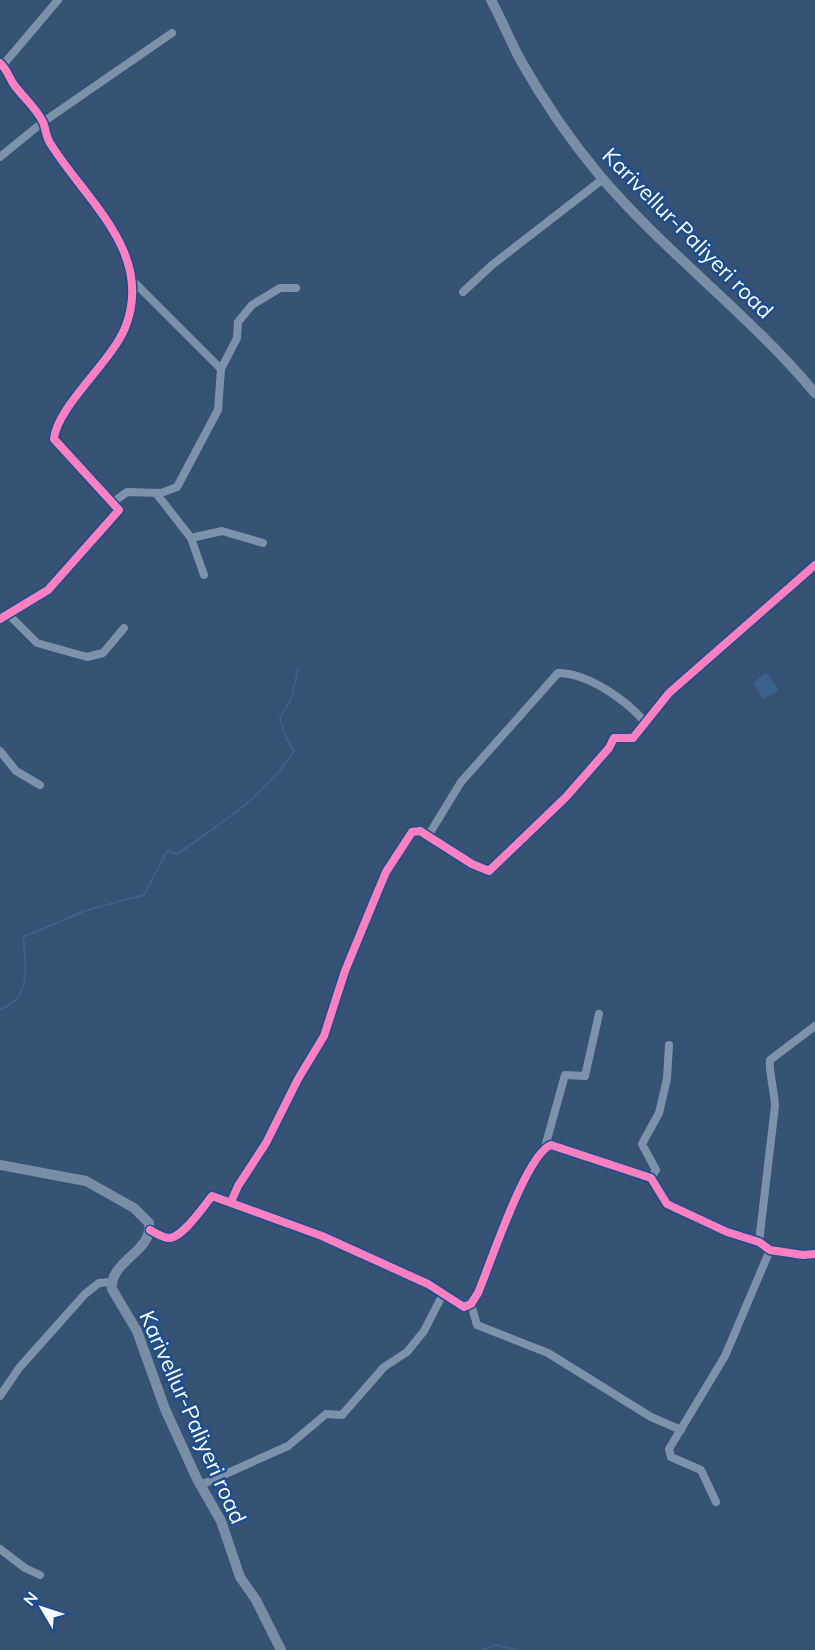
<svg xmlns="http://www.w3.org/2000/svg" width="815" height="1650" viewBox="0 0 815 1650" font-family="Mulish,sans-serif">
	<rect width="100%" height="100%" fill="#365274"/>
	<path fill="#3b618d" d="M766,672L779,690L763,699L753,683Z"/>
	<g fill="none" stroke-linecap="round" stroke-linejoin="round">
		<path stroke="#3b618d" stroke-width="2" d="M0,1009C32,1000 26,962 23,937L87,910L144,895L167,851L177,854C220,824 265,796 294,751L286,738L280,718L291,699L298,669
			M482,1650L496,1645L515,1650"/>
		<path stroke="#7d92a8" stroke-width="8" d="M0,63C7,69 9,78 15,86C24,98 36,108 43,122C46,129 46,137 50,143C86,201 155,253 125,328C111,362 57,407 54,439L119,510L48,590L0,619
			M3,65L58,0
			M0,157L43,122L172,33
			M134,282L221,369
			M463,292L492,265L603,179
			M156,493L191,538L204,575
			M112,503L127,492L161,493L177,487L218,410L221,369L237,338L238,322L252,305L280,288H296
			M191,538L222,531L263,543
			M8,614L37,643L87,657L103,653L124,628
			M0,751L16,771L40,785
			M428,836L461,782L558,673C588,673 626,700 645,722
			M545,1147L565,1075L585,1076L599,1014
			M651,1178L656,1170L642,1144L659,1113L667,1079L669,1045
			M231,1202L238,1186L266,1143L298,1079L324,1036L345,971L373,903L386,872L412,832L420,831L472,864L489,871L566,797L609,748L614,738H633L669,693L815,565
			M150,1230C155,1233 162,1237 168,1238C182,1239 204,1206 212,1196L322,1236L428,1284L464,1307L471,1304L478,1293C490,1265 526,1154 551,1145L651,1178L667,1204L727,1232L759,1242L770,1250L803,1255L815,1254
			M759,1242L775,1106C775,1095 768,1067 770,1060L815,1026
			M471,1304L477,1325L548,1353L651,1417L681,1430
			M0,1396L19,1368L85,1294L99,1283L111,1282
			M201,1485L288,1446L326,1414L342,1415L384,1367L407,1352L424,1331L443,1294
			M716,1502L701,1470L671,1457L669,1449L725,1356L770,1250
			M0,1549L25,1568L40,1575"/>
		<path stroke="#798da4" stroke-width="10" d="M491,0C502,20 510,41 521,61C544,102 571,141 601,177C667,254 750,315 815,393
			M0,1165L86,1181L134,1208L149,1223C154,1251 109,1261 112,1289L137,1331L165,1409L197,1479L221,1521L240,1577L256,1600L281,1650"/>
		<g stroke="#1b4f8f" stroke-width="11">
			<path id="cycleway" d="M0,63C7,69 9,78 15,86C24,98 36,108 43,122C46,129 46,137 50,143C86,201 155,253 125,328C111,362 57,407 54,439L119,510L48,590L0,619
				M231,1202L238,1186L266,1143L298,1079L324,1036L345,971L373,903L386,872L412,832L420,831L472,864L489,871L566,797L609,748L614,738H633L669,693L815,565
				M150,1230C155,1233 162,1237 168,1238C182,1239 204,1206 212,1196L322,1236L428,1284L464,1307L471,1304L478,1293C490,1265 526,1154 551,1145L651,1178L667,1204L727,1232L759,1242L770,1250L803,1255L815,1254"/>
		</g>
		<use href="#cycleway" stroke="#ff80c0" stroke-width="8"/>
	</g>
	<g text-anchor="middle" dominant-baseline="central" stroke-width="5" stroke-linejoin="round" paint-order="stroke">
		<g font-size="22" fill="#fff" stroke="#1b4f8f">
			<text transform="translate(688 233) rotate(45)">Karivellur-Paliyeri road</text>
			<text transform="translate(193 1417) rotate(66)">Karivellur-Paliyeri road</text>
		</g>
	</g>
	<g transform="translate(42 1608) rotate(309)" stroke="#1b4f8f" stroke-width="4.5" paint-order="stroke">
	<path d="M0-4.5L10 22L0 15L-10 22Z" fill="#ffffff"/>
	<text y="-9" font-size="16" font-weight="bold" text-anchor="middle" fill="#ffffff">N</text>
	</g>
</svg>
